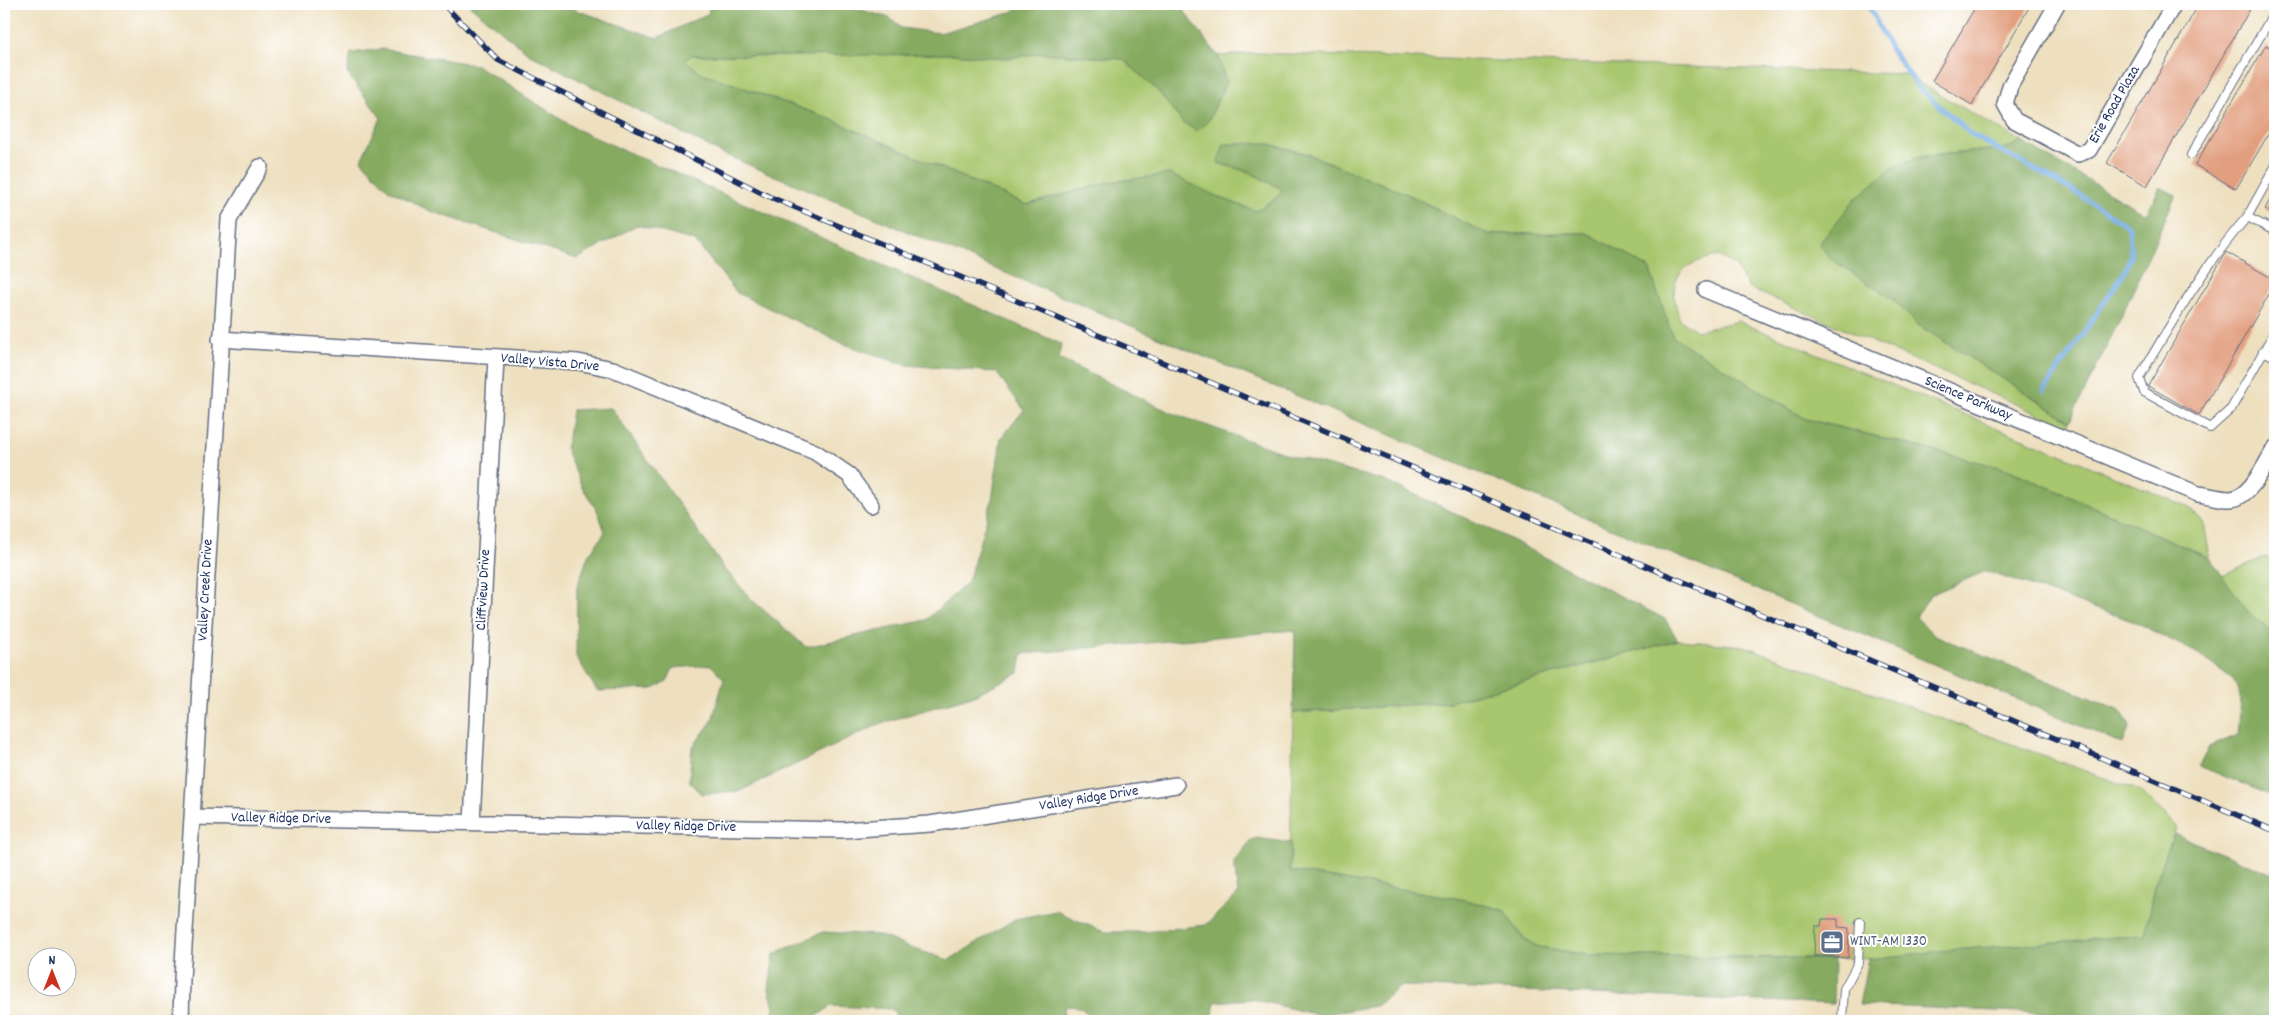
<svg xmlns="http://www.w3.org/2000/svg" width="2279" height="1025" viewBox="0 0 2279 1025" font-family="Dekko,sans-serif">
	<rect width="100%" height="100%" fill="#fff"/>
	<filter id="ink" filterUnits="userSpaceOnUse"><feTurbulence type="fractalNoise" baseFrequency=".02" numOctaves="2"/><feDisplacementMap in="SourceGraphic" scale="10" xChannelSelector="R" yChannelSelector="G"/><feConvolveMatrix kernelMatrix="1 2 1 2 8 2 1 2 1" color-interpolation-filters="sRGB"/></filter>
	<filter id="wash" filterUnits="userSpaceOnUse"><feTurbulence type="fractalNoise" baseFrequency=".0096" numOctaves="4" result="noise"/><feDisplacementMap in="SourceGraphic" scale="20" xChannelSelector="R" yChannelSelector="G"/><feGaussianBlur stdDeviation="1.12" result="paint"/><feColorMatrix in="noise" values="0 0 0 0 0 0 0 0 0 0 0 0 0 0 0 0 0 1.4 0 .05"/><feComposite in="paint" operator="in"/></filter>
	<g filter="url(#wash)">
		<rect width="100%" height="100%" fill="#eee0bf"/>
		<path fill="#a8c66d" stroke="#627a66" d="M898,53L953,54L1008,58L1041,53L1123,59L1158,91L1183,123L1218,98L1226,82L1218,56L1256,53L1904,74L2022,142L2010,148L1918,157L1830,258L1895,301L1918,325L2070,421L2068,427L1749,288L1735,265L1718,256C1677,264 1666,280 1680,320L1697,331L1738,321L2186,506L2204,522L2210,558L2007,469L1806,419L1672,337L1649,268L1587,233L1487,234L1407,194L1308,154L1265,143L1218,163L1249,172L1284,190L1275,199L1256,211L1218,197L1109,182L1026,205L830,119L700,72L684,60L692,55L784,56Z
			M2266,556L2275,566V635L2248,612L2222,576Z
			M1678,640L1744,646L2140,791L2177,826L2154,886L2145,935L1940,951L1883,959L1589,955L1539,947L1525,940L1503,910L1461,899L1290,871L1293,713L1449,702Z"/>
		<path fill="#86ab60" stroke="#506d5f" d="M468,4H559L657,38L709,13L708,4H840L890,18L901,28L940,33L1010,13L1025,4H1179L1218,56L1226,82L1209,120L1197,131L1183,123L1158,91L1123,59L1041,53L1008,58L953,54L784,56L692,55L685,60L700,72L830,119L1026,205L1109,182L1170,174L1218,197L1256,211L1275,199L1283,190L1249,172L1218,163L1224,144L1265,143L1308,154L1407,194L1487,234L1587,233L1649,268L1673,337L1806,419L2007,469L2210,558L2248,612L2275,635V797L2199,766L2209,747L2238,735L2241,700L2234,680L2197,653L2135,622L1986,571L1930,595L1916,617L1934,635L2120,710L2130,725L2123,744L723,154L529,54Z
			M382,49L476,65L578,130L1061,344L1059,359L1172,413L1289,455L1385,481L1488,528L1665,619L1678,640L1449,702L1293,713L1295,630L1022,654L1019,673L972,696L882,723L740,791L702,794L689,781L692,748L712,721L724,679L711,665L673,668L667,682L653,689L597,691L576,656L577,587L588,556L605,532L598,512L582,487L566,450L572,410L611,408L724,568L751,599L806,647L926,620L968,582L992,500L1001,438L1024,410L996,372L905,365L844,344L737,293L695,241L637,225L577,259L430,211L389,190L361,160L381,118L347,73L351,53Z
			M2022,142L2146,214L2160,187L2176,195L2123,313L2070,421L1918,325L1895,301L1830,258L1819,244L1855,199L1890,169L1918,157L2010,148Z
			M2174,834L2275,875V1021H2227L1859,1005L1868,959L1940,951L2145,935L2154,886Z
			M1257,838L1291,843L1290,871L1461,899L1503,910L1525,940L1539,947L1589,955L1834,959L1833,1004L1401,986L1376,1006L1318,1015L1252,999L1215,1002L1212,1021H1096L1080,1007L1065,1006L1062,1021H900L892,1009L831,1006L810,1021H770L774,1007L769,989L774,954L823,932L879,935L908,947L949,960L1015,919L1056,911L1104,932H1145L1206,925L1238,894L1234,862L1251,840Z"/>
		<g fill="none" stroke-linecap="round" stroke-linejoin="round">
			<path stroke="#75abe3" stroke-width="5" d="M1868,4L1890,48L1919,88L1972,135L2077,193L2129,227L2131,256L2122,276L2044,391"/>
		</g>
		<g id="blocks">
			<path fill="#e29f7f" d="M1977,4H2031L1972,105L1932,81Z
				M2199,4H2253L2147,186L2107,163Z
				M2266,45L2275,50V123L2236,189L2195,165Z
				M2275,191V215L2265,209Z
				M2226,252L2275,280V284L2199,415L2148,386Z
				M1822,919H1838V927L1849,928L1848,958L1814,956L1815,926H1821Z"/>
		</g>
	</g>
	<g filter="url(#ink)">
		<use href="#blocks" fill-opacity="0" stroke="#656d80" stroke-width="1"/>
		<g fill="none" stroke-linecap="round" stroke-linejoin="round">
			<g stroke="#656d80" stroke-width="10">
				<path id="service" d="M2191,155L2275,11
					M2275,167L2247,217L2275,231
					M2247,217C2204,266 2172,322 2139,378L2144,392L2210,428L2231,409L2275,331
					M2263,351L2275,357
					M1842,1021L1844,989L1858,963L1860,922"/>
			</g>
			<g stroke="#656d80" stroke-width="18">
				<path id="minor" d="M2057,4L2010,86L2005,104L2014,120L2078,154L2089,150L2174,4
					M1706,290L2198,494C2208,495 2220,499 2230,499C2250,499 2266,463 2275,448
					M220,339L578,362L613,369L815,452L849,475L871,505
					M193,817L843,830L930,824L1176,785
					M472,822L496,358
					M181,1021L182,979L229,220L260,167"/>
			</g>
			<use href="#service" stroke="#fff" stroke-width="8"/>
			<use href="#minor" stroke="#fff" stroke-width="15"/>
			<g stroke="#1b2f5e" stroke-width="5.5">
				<path id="rail" d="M443,4L498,60L768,196L2275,831"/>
			</g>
			<use href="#rail" stroke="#fff" stroke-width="4" stroke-dasharray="11" stroke-linecap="butt"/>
		</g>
	</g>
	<defs>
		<g id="office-square" transform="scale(1.25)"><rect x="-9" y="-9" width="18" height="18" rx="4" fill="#5c6f8a" stroke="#fff"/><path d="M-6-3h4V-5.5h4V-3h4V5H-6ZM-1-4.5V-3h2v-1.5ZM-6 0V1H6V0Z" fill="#fff"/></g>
	</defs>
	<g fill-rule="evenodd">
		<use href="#office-square" x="1832" y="942"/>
	</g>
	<g text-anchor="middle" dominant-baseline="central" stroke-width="4" stroke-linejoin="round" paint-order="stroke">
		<g font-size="15" fill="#1b2f5e" stroke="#fff">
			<text transform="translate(2115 105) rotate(-60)">Erie Road Plaza</text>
			<text transform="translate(550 363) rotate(5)">Valley Vista Drive</text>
			<text transform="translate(1968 399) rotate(23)">Science Parkway</text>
			<text transform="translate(206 590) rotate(-87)">Valley Creek Drive</text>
			<text transform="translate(484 590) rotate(-87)">Cliffview Drive</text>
			<text transform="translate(1089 799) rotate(-9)">Valley Ridge Drive</text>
			<text transform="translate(281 819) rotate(1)">Valley Ridge Drive</text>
			<text transform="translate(686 827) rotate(1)">Valley Ridge Drive</text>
		</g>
		<g font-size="15" fill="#4e5e75" stroke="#fff" text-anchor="start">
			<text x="1850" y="942">WINT-AM 1330</text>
		</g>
	</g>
	<rect width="2279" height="1025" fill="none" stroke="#fff" stroke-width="20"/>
	<g transform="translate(52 972)"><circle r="24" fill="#ffffff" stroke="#a4acbf"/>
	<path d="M0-4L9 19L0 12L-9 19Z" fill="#c8321e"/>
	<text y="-8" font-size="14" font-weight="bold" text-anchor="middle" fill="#1b2f5e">N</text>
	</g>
</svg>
